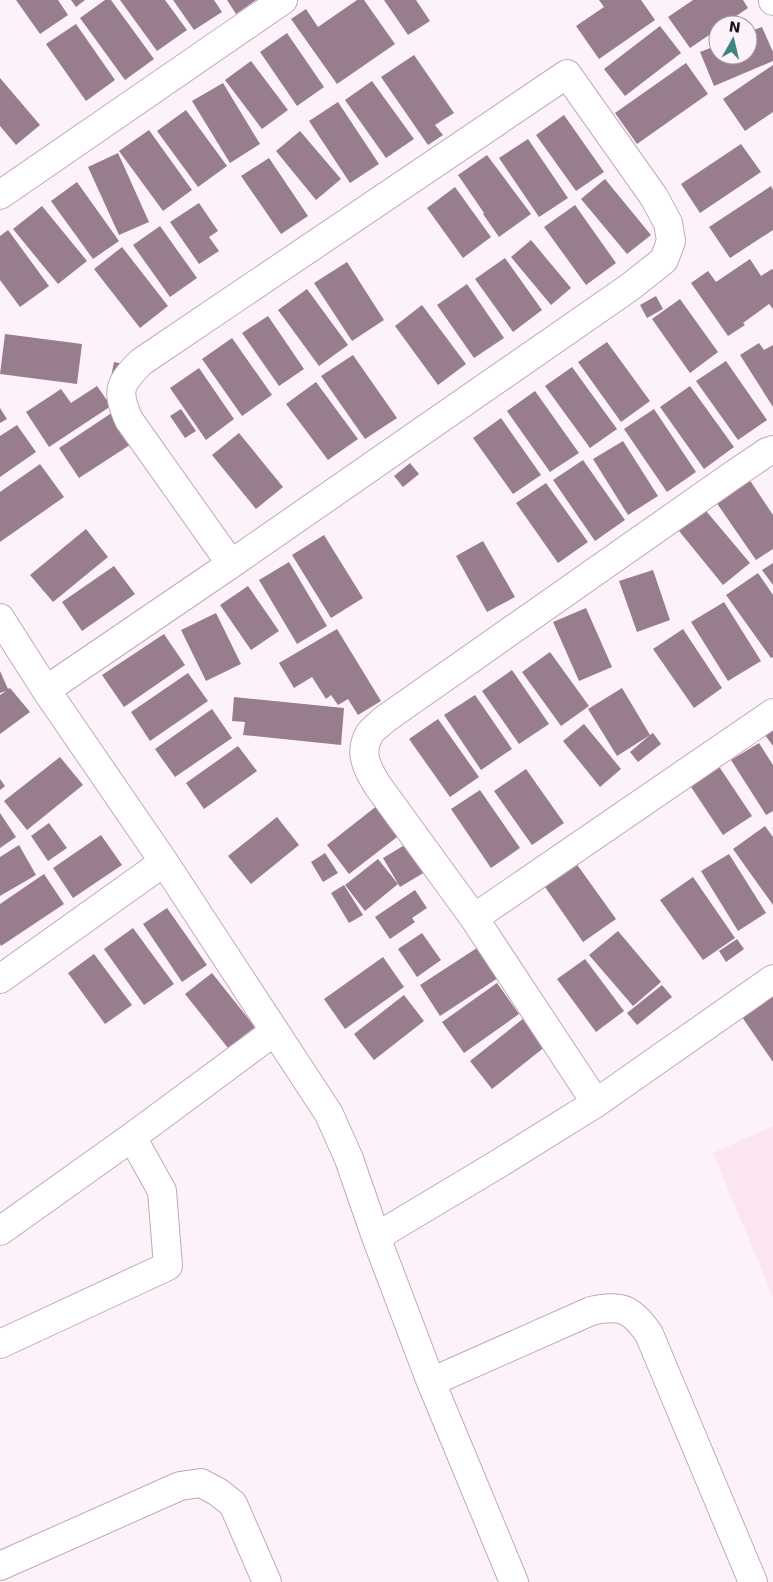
<svg xmlns="http://www.w3.org/2000/svg" width="773" height="1582" viewBox="0 0 773 1582" font-family="'DejaVu Sans',sans-serif">
	<rect width="100%" height="100%" fill="#fdf2f9"/>
	<path fill="#fbe5f3" d="M773,1126V1297L713,1153Z"/>
	<path fill="#977d8e" d="M16,0H58L68,15L40,34Z
		M71,0H85L76,7Z
		M105,0H111L154,59L125,80L80,18Z
		M120,0H165L187,30L157,51Z
		M173,0H214L222,12L194,30Z
		M227,0H256L236,14Z
		M357,0H364L395,44L337,84L291,19L306,9L318,27Z
		M384,0H416L430,21L408,35Z
		M599,0H641L655,20L599,59L576,26L604,7Z
		M693,0H743L748,8L723,25H718V29L690,48L668,17Z
		M76,24L115,80L86,101L46,44Z
		M660,26L681,53L625,96L604,69Z
		M762,27L773,52V61L714,86L700,52L718,45V55H748V32Z
		M287,33L324,87L297,106L260,52Z
		M414,55L454,113L435,125L443,135L428,145L381,77Z
		M251,61L288,110L262,129L225,80Z
		M686,63L708,94L637,144L615,113Z
		M773,65V112L745,131L723,99Z
		M0,78L40,125L16,145L0,126Z
		M372,81L414,139L386,158L345,100Z
		M223,83L260,144L230,163L192,101Z
		M338,102L379,164L350,183L309,121Z
		M186,110L227,166L198,187L157,131Z
		M564,115L604,172L576,191L536,135Z
		M149,130L192,190L163,211L119,151Z
		M300,131L341,179L316,200L276,151Z
		M528,139L568,198L539,217L499,158Z
		M741,144L761,172L700,213L681,184Z
		M118,153L149,222L119,235L88,167Z
		M487,155L531,214L499,237L483,214L484,213L458,175Z
		M269,158L308,216L281,234L241,176Z
		M605,179L651,235L627,254L581,199Z
		M77,182L119,241L93,259L51,201Z
		M771,186L773,190V230L730,258L709,227Z
		M455,187L491,237L463,258L427,208Z
		M199,203L218,231L209,237L219,251L199,264L170,222Z
		M575,205L616,263L586,285L544,227Z
		M42,206L87,261L58,284L13,229Z
		M160,226L197,278L170,297L133,245Z
		M8,230L49,286L20,307L0,280V236Z
		M531,240L571,288L551,305L511,257Z
		M122,247L168,306L140,328L94,269Z
		M505,258L542,310L513,332L475,279Z
		M750,259L761,276L772,269L773,270V309L769,304L743,323L745,325L728,336L691,283L708,271L716,282Z
		M347,262L384,320L352,341L314,283Z
		M467,284L504,338L474,358L437,305Z
		M307,289L348,345L319,366L278,310Z
		M656,296L663,309L647,318L640,305Z
		M680,299L718,352L690,373L652,319Z
		M422,305L466,364L438,385L395,326Z
		M268,316L304,369L279,386L242,333Z
		M5,334L82,344L77,384L0,374Z
		M232,338L272,395L242,416L202,359Z
		M607,342L650,401L621,422L578,362Z
		M759,343L764,350L773,345V407L740,355Z
		M353,355L397,418L365,439L321,376Z
		M726,361L767,420L738,440L696,381Z
		M114,362L129,365L110,382Z
		M572,367L617,429L590,448L545,386Z
		M199,368L234,419L206,440L170,388Z
		M316,382L358,439L328,460L286,404Z
		M97,386L111,406L49,447L26,412L61,389L71,403Z
		M690,386L734,447L704,469L660,407Z
		M535,391L579,453L550,472L507,411Z
		M0,408L7,419L0,423Z
		M181,409L196,431L185,438L170,416Z
		M654,409L696,472L667,492L624,429Z
		M116,410L136,441L79,478L59,448Z
		M501,418L541,475L513,494L473,438Z
		M17,425L36,452L0,477V436Z
		M239,433L283,487L256,509L212,455Z
		M623,441L658,496L628,515L593,459Z
		M583,460L625,520L595,541L553,480Z
		M410,463L419,474L403,487L394,476Z
		M40,464L64,497L0,542V492Z
		M749,479L773,515V549L756,560L716,502Z
		M546,483L588,542L558,563L516,503Z
		M701,505L750,563L723,585L675,526Z
		M86,529L108,557L53,602L30,575Z
		M324,535L363,598L331,618L292,555Z
		M483,541L515,597L487,612L456,556Z
		M289,562L327,626L297,644L259,580Z
		M773,563V585L762,570Z
		M114,566L135,594L82,631L62,602Z
		M653,570L670,620L637,632L619,581Z
		M758,573L773,595V657L771,658L726,595Z
		M248,586L279,631L251,650L220,605Z
		M724,602L761,661L728,681L691,622Z
		M586,608L612,667L579,681L553,622Z
		M216,613L241,664L206,681L181,630Z
		M337,629L381,701L358,715L348,699L338,705L331,695L326,699L312,677L294,688L279,663Z
		M683,629L722,688L694,708L653,649Z
		M164,634L185,665L124,707L102,675Z
		M550,652L589,706L561,726L522,672Z
		M512,670L549,724L519,744L482,691Z
		M0,671L8,689L10,688L30,712L0,734V695L6,691L0,693Z
		M188,673L208,701L150,741L131,712Z
		M622,688L650,735L653,733L661,744L638,762L630,752L650,735L617,756L588,709Z
		M475,695L512,749L481,770L444,715Z
		M234,697L344,708L341,745L243,735L245,722L232,721Z
		M212,709L232,738L175,777L155,749Z
		M438,719L479,777L450,797L409,739Z
		M584,724L621,769L600,787L563,741Z
		M773,729V746L765,735Z
		M759,743L773,765V811L766,815L731,760Z
		M238,746L257,771L204,809L186,783Z
		M60,757L83,785L27,830L4,801Z
		M716,762L752,816L723,835L687,781Z
		M526,769L564,823L532,845L494,791Z
		M0,779L5,786L0,790Z
		M480,790L520,848L491,868L451,809Z
		M378,805L401,834L349,874L327,845Z
		M0,813L16,837L0,848Z
		M277,817L299,845L251,884L228,856Z
		M49,823L67,848L48,861L31,836Z
		M765,826L773,837V905L733,849Z
		M101,835L122,865L73,898L53,868Z
		M408,843L425,872L400,887L383,858Z
		M19,845L36,875L0,896V857Z
		M325,853L338,873L323,882L311,862Z
		M729,854L766,913L738,931L701,871Z
		M378,859L398,884L365,911L345,885Z
		M573,859L616,919L583,942L541,881Z
		M44,874L64,904L1,946L0,944V904Z
		M693,877L735,938L703,960L660,900Z
		M344,885L363,915L349,923L331,893Z
		M415,890L427,908L412,918L415,922L390,939L375,917Z
		M167,908L207,965L182,982L143,924Z
		M133,928L174,984L144,1005L104,949Z
		M618,931L661,982L633,1006L589,955Z
		M422,933L441,960L417,977L398,949Z
		M737,939L744,949L726,962L719,951Z
		M480,946L501,976L440,1016L420,985Z
		M94,954L132,1005L105,1024L68,973Z
		M383,957L404,987L345,1029L324,999Z
		M585,959L624,1011L596,1032L557,979Z
		M212,973L255,1027L228,1048L185,994Z
		M497,983L519,1014L464,1053L442,1022Z
		M662,985L672,997L637,1025L627,1013Z
		M404,995L424,1021L374,1060L354,1034Z
		M773,996V1062L742,1017Z
		M524,1018L546,1046L492,1089L470,1061Z"/>
	<g fill="none" stroke-linecap="round" stroke-linejoin="round">
		<g stroke="#c3a8ba" stroke-width="30">
			<path id="minor" d="M773,0V1
				M0,195L283,0
				M0,618L46,690L164,862L329,1114L349,1159L376,1237L431,1382L514,1582
				M46,690L231,564L630,287L664,260L671,241L668,223L654,197L567,74L141,362C119,384 116,391 129,420L231,564
				M474,918L773,713
				M0,979L164,862
				M596,1103L474,918L378,786C367,769 358,752 370,733C374,728 381,723 385,719L733,475L767,452L773,450
				M0,1231L132,1137L275,1031
				M376,1237L498,1164L596,1103L773,979
				M0,1344L168,1266L162,1191L132,1137
				M431,1382L591,1311C621,1304 632,1309 649,1334L753,1582
				M0,1566L180,1486L201,1483L218,1492L233,1504L267,1582"/>
		</g>
		<use href="#minor" stroke="#fff" stroke-width="28"/>
	</g>
	<g transform="translate(733 40) rotate(8)"><circle r="24" fill="#fdf2f9" stroke="#a2989f"/>
	<path d="M0-4L9 19L0 12L-9 19Z" fill="#3e8580"/>
	<text y="-8" font-size="14" font-weight="bold" text-anchor="middle" fill="#1a1117">N</text>
	</g>
</svg>
